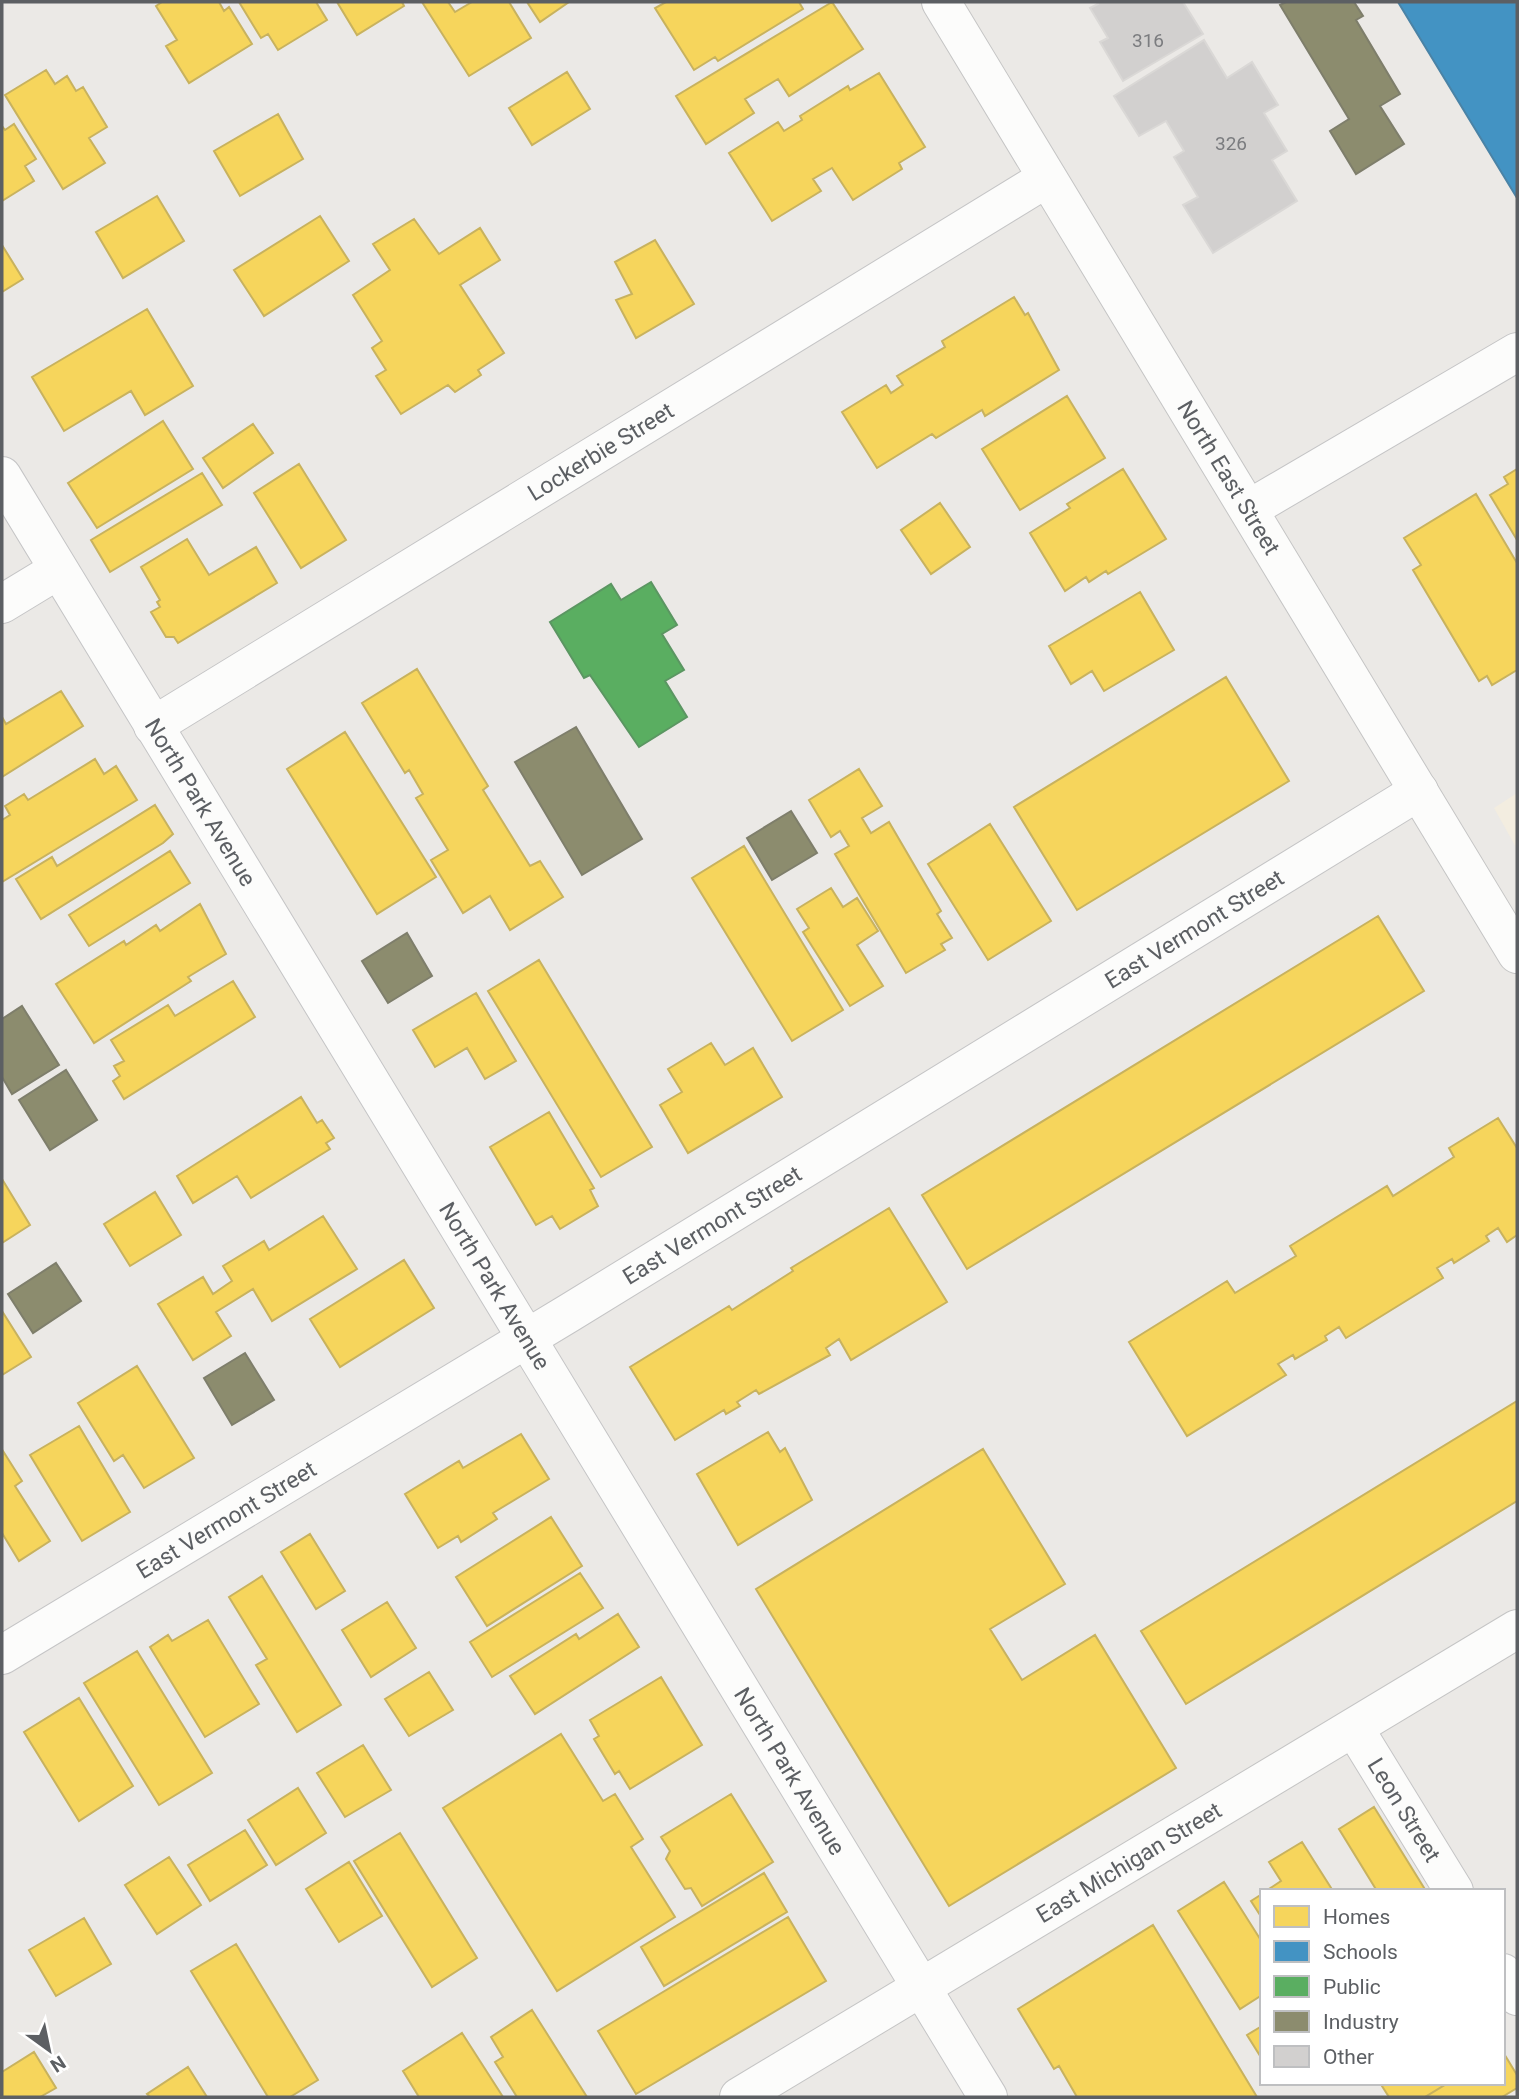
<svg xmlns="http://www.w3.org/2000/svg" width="1519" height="2099" viewBox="0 0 1519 2099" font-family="Roboto,sans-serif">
	<rect width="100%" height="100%" fill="#ebe9e6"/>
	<path fill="#f3ede0" d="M1517,793V849L1494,808Z"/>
	<path fill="#f6d55c" stroke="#c8b25e" stroke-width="2" d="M162,2H219L224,11L229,7L252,44L189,83L166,46L177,40L156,6Z
		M239,2H316L327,20L278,50L268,34L261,38Z
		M337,2H402L404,6L357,35Z
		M422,2H448L455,12L472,2H509L531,38L469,76Z
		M527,2H569L540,22Z
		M666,2H799L803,9L718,61L715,57L694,70L655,8Z
		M832,2L863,49L789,96L778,79L745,99L754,113L706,144L676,96Z
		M46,70L55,84L67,76L76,91L83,87L107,127L89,138L105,163L63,189L5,95Z
		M567,72L590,109L532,145L509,108Z
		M879,73L925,147L899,163L902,169L853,200L832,168L813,179L821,191L772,221L729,153L778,122L784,131L802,120L800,116L848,86L850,90Z
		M278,114L303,159L240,196L214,151Z
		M14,124L36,159L25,166L34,181L2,201V126L5,130Z
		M157,196L184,241L123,278L96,232Z
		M320,216L349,261L264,316L234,270Z
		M414,219L439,254L480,228L500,260L460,285L504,353L478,370L481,375L455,392L448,385L401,414L376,376L386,370L372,348L382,341L353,295L390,270L373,244Z
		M655,240L694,304L636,338L616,300L632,294L615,262Z
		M2,245L23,279L2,292Z
		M1014,297L1025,315L1028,313L1059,370L985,416L982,410L936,438L932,434L877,468L842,412L886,385L891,393L903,385L897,376L945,347L942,341Z
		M147,309L193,386L145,415L131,391L64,431L32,377Z
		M1067,396L1105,458L1020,510L982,449Z
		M163,421L193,469L97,528L68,483Z
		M253,424L273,453L223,488L203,458Z
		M299,464L346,540L301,568L254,493Z
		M1123,469L1166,539L1108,574L1106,571L1089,582L1086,577L1065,591L1030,533L1070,508L1067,504Z
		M1517,469V540L1490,495L1508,484L1504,477Z
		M202,473L222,505L110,572L91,540Z
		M1476,494L1517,563V670L1492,685L1487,676L1479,681L1413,570L1421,565L1404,538Z
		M940,503L970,547L931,574L901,530Z
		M187,539L209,575L256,547L277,583L178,643L174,637H166L151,612L160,607L157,602L160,600L141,567Z
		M1140,592L1174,650L1104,691L1092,671L1071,684L1049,646Z
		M417,669L488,786L483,790L530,866L540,861L563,897L510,930L490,896L463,913L431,860L448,850L416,798L423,794L409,770L405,773L362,703Z
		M1226,677L1289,781L1077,910L1014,807Z
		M61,691L83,726L2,777V717L6,724Z
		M345,732L436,877L377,914L287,769Z
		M95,759L104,774L116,766L137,800L2,882V820L10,815L5,806L24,794L28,800Z
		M859,769L882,806L862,818L871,833L889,822L941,911L937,914L952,938L941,944L945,950L906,973L835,854L849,846L840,831L831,837L809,800Z
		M155,805L173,834L163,843L41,919L16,879L52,857L57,866Z
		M990,824L1051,921L988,960L928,864Z
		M744,846L843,1010L792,1041L692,878Z
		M170,851L190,883L89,946L69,915Z
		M831,888L843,907L857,898L878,931L857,945L883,986L850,1006L803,932L809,928L797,909Z
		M200,904L226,954L188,977L191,981L94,1043L56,984L124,941L126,945L156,925L160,931Z
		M1378,916L1424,991L967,1269L922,1195Z
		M539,960L652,1147L601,1177L488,991Z
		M233,981L255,1017L124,1099L113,1081L120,1076L114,1066L124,1061L111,1040L168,1005L175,1016Z
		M476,993L516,1061L485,1079L467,1048L435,1067L413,1030Z
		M711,1043L725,1065L753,1048L782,1097L688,1153L660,1105L682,1092L668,1069Z
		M301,1097L317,1123L322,1120L334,1138L326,1143L330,1149L251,1198L237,1176L193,1203L177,1176Z
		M549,1112L594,1188L590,1190L598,1206L560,1229L552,1216L536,1225L490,1147Z
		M1498,1118L1517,1148V1235L1507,1242L1498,1228L1486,1236L1489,1241L1454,1263L1452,1259L1437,1268L1443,1278L1346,1338L1339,1327L1325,1336L1327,1340L1295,1359L1293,1355L1278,1364L1286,1375L1187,1436L1129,1342L1227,1281L1235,1293L1296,1256L1290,1246L1387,1186L1393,1196L1454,1157L1449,1148Z
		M2,1179L30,1225L2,1243Z
		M155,1192L181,1235L130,1266L104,1224Z
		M889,1208L947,1302L851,1360L839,1339L826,1348L830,1355L759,1394L756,1390L737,1402L740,1406L726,1414L724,1410L675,1440L630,1367L729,1306L732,1310L793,1271L791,1268Z
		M323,1216L357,1269L272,1321L253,1289L216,1312L231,1336L193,1360L158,1304L203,1277L213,1294L232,1281L223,1266L264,1241L269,1250Z
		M404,1260L434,1308L340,1367L310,1319Z
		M2,1311L31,1357L2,1375Z
		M137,1366L194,1458L144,1488L123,1455L114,1461L78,1403Z
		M1517,1401V1501L1186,1704L1141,1631Z
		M79,1426L130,1512L82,1541L30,1455Z
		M768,1432L780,1452L785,1448L812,1500L738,1545L697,1474Z
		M521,1434L549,1479L493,1513L497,1519L461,1542L458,1536L438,1548L405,1494L459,1461L463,1468Z
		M983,1449L1065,1584L990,1629L1022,1680L1095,1635L1176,1768L949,1906L756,1589Z
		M3,1451L22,1481L15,1486L50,1541L19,1561L2,1533Z
		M551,1517L582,1566L487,1626L456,1577Z
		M310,1534L345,1591L316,1609L281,1552Z
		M580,1573L603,1608L492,1677L470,1642Z
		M262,1576L341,1705L297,1732L256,1665L267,1659L229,1597Z
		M387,1602L416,1648L371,1677L342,1630Z
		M618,1614L639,1647L535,1714L510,1676L576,1634L579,1639Z
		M208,1620L259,1704L205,1737L150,1647L168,1635L172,1641Z
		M137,1651L212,1773L159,1805L84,1683Z
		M429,1672L453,1710L409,1736L385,1699Z
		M661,1677L702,1745L630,1789L619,1771L615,1774L594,1739L599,1736L590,1720Z
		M79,1698L133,1786L79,1821L24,1732Z
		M561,1734L603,1801L615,1794L643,1839L631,1847L675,1917L557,1991L443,1808Z
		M363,1745L391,1790L345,1817L317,1773Z
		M298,1788L326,1833L276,1865L248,1820Z
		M731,1794L773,1862L702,1906L691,1888L685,1889L666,1859L670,1851L661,1837Z
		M1374,1807L1426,1891H1377L1339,1829Z
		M245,1830L267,1865L210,1901L188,1865Z
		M400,1833L477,1958L432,1987L354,1861Z
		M1302,1842L1333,1891H1266L1281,1881L1269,1862Z
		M169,1857L201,1905L157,1934L125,1885Z
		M349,1862L382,1916L339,1942L306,1889Z
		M764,1873L787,1912L664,1986L641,1947Z
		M1224,1882L1262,1942V1995L1240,2009L1178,1911Z
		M1262,1894V1918L1251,1901Z
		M788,1917L826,1981L636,2094L598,2031Z
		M84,1918L111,1964L56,1996L29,1950Z
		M1153,1925L1257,2097H1077L1059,2066L1054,2069L1018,2009Z
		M236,1944L318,2080L290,2097H268L191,1971Z
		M532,2010L587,2097H517L495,2062L503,2057L491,2037Z
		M1262,2026V2059L1247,2035Z
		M462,2033L503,2097H419L403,2071Z
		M34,2052L56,2088L40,2097H2V2072Z
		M1503,2052L1517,2075V2088L1502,2097H1425L1448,2083H1503Z
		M188,2067L207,2097H150L147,2094Z
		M1380,2083H1448L1425,2097H1389Z"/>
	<path fill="#4393c3" stroke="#4a83a6" stroke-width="2" d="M1398,2H1517V198Z"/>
	<path fill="#5aae61" stroke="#5b9662" stroke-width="2" d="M651,582L677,625L662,634L684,670L665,681L687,717L639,747L590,675L584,678L550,622L611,584L621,600Z"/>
	<path fill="#8c8c6e" stroke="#7e7e6b" stroke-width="2" d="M1286,2H1354L1363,16L1356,20L1400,94L1380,106L1404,144L1356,174L1330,131L1349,119L1280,5Z
		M576,727L642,839L582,875L515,762Z
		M791,811L817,853L772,880L747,838Z
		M407,933L432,976L388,1003L362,961Z
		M22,1006L59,1065L12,1094L2,1077V1019Z
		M66,1070L97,1120L50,1150L19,1100Z
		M56,1263L81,1301L33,1333L8,1294Z
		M245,1353L274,1400L232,1425L204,1378Z"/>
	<path fill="#d2d0cf" stroke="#dad8d6" stroke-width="2" d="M1097,2H1183L1203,34L1123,81L1100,42L1108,38L1090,8L1098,4Z
		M1204,40L1227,78L1252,62L1278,105L1264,113L1287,151L1272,160L1297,201L1213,253L1183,205L1198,197L1174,157L1184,151L1166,121L1139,136L1114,96Z"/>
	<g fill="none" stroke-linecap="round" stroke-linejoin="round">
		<g stroke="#c5c5c6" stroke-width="40">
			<g id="street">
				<path id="s1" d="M2,476L988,2097"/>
				<path d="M1249,509L1517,352"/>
				<path d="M2,604L58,570"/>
				<path id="s2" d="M153,726L1047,178"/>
				<path id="s3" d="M2,1655L569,1313L1419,791"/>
				<path id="s4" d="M1354,1728L1454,1891"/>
				<path d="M1503,1973L1517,1996"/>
			</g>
		</g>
		<g stroke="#c5c5c5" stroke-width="40">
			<g id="secondary">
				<path id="s5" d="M941,2L1517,954"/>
				<path id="s6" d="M739,2097L1517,1629"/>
			</g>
		</g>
		<use href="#street" stroke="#fcfcfb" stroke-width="38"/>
		<use href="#secondary" stroke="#fcfcfb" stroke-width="38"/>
	</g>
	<g text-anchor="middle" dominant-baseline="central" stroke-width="7" stroke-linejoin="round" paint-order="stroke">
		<g font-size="19" fill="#7b7c7f">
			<text x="1148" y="40">316</text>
			<text x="1231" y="143">326</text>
		</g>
		<g font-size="23" fill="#5c5f63" stroke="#fff">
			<text stroke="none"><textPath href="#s2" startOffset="525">Lockerbie Street</textPath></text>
			<text stroke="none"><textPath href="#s5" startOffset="556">North East Street</textPath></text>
			<text stroke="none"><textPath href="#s1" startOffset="382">North Park Avenue</textPath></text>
			<text stroke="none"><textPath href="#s3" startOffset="1396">East Vermont Street</textPath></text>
			<text stroke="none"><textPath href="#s3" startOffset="830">East Vermont Street</textPath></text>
			<text stroke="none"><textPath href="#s1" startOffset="948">North Park Avenue</textPath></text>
			<text stroke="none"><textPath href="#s3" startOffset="262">East Vermont Street</textPath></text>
			<text stroke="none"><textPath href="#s1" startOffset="1516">North Park Avenue</textPath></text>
			<text stroke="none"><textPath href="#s4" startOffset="96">Leon Street</textPath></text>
			<text stroke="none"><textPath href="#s6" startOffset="455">East Michigan Street</textPath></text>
		</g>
	</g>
	<rect width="1519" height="2099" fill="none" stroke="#5c5f63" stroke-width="7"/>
	<rect x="1260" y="1889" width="245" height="196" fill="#ffffff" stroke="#bebfc1" stroke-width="2"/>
	<rect x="1274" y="1906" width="35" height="21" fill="#f6d55c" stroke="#bebfc1" stroke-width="2"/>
	<text x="1323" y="1924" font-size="21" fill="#5c5f63">Homes</text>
	<rect x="1274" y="1941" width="35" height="21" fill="#4393c3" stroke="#bebfc1" stroke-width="2"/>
	<text x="1323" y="1959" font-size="21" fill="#5c5f63">Schools</text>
	<rect x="1274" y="1976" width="35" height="21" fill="#5aae61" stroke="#bebfc1" stroke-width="2"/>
	<text x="1323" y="1994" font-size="21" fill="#5c5f63">Public</text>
	<rect x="1274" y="2011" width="35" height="21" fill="#8c8c6e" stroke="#bebfc1" stroke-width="2"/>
	<text x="1323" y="2029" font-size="21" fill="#5c5f63">Industry</text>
	<rect x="1274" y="2046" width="35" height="21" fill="#d2d0cf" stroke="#bebfc1" stroke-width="2"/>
	<text x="1323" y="2064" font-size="21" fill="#5c5f63">Other</text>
	<g transform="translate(49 2050) rotate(147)" stroke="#ffffff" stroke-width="5" paint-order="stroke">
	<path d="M0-5L12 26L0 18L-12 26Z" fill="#5c5f63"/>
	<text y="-10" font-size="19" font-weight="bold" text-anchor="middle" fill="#5c5f63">N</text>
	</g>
</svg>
